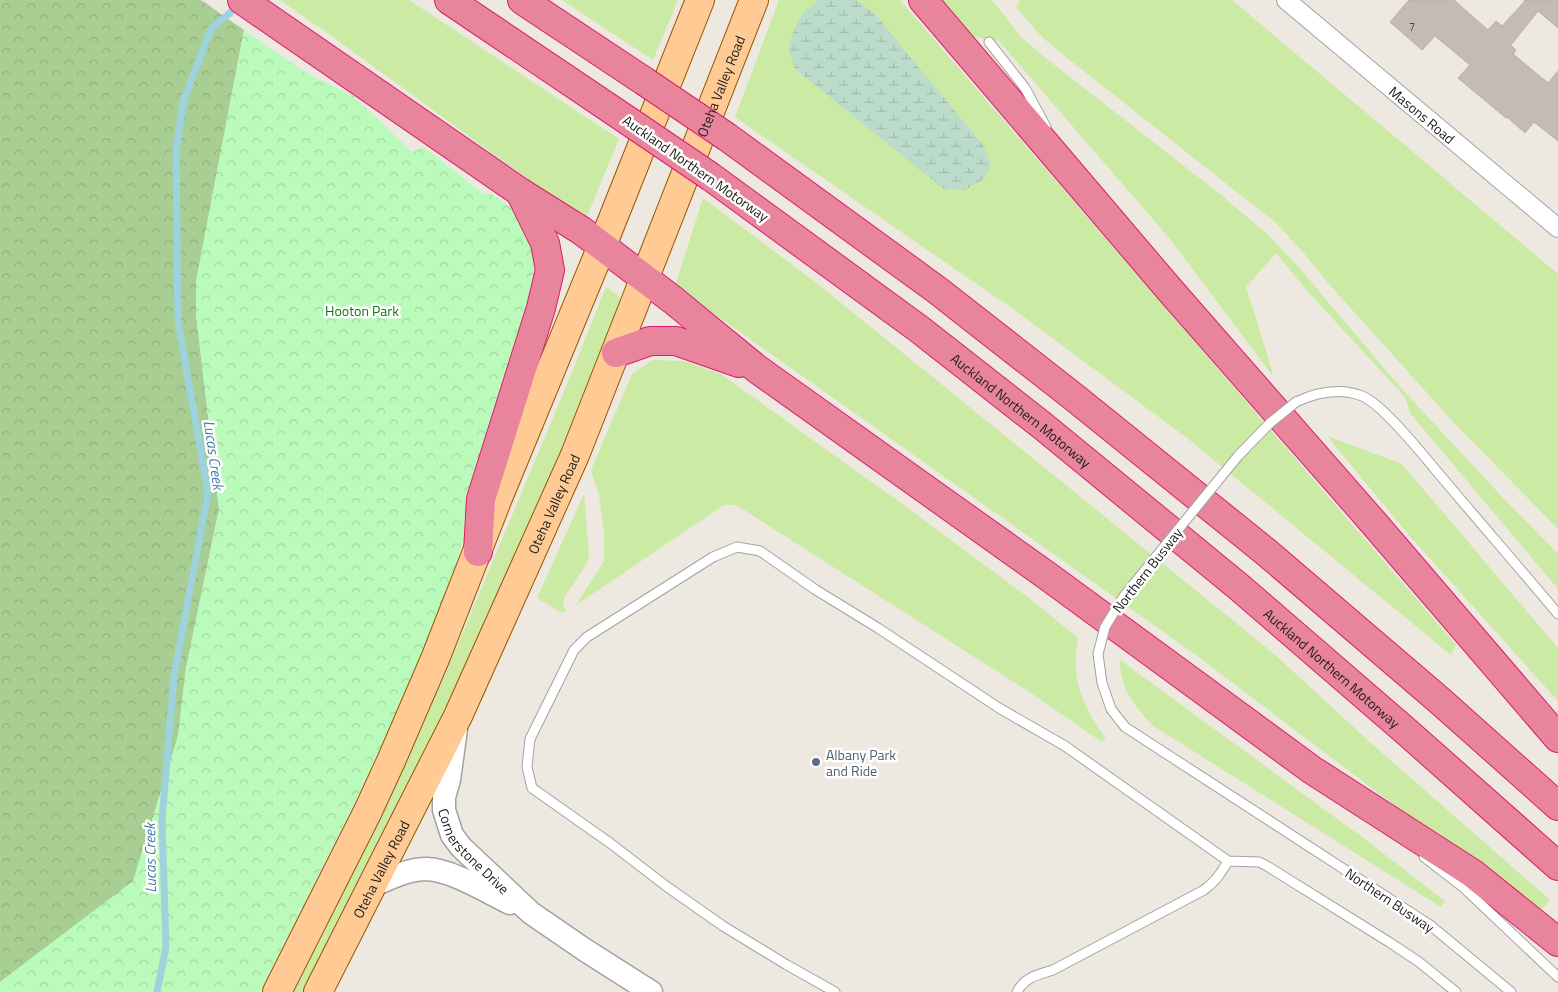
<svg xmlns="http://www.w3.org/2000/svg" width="1558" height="992" viewBox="0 0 1558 992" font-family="'Titillium Web',sans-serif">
	<defs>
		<pattern id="forest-crowns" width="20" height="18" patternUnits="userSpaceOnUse" patternTransform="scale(1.25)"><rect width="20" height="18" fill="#a8ce93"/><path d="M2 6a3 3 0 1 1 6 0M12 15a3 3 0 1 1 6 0" fill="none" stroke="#90b07e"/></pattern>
		<pattern id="wetland-marsh" width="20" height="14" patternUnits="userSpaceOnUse" patternTransform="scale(1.25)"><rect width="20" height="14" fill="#bcdccb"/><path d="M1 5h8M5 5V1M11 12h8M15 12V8" fill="none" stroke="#a1bcae"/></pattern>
		<pattern id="park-crowns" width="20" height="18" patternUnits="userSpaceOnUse" patternTransform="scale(1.25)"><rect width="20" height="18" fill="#bafbbb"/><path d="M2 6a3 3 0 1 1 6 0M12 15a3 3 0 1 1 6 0" fill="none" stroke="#9fd7a0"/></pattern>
	</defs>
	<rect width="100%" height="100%" fill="#ede8e0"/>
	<path fill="#cbeaa3" d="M280,0H409L619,139L585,221L333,37Z
		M562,0H678L653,60Z
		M779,0H900L1456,645L1451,655L1187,438L1020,314L735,117Z
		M943,0H992L1021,37L1043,56L1220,194L1266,233L1296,264L1400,387L1506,501L1558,554V589L1410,413L1405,397L1311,295L1276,253L1246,287L1272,370V375L1170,239L999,41L973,37Z
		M1020,0H1232L1558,274V529L1456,425L1328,283L1303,252L1276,223L1061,53L1042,37L1016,7Z
		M703,198L814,281L1273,653L1372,744L1550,900L1538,914L1192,652L675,286Z
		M606,287L620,297L595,376L487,622L405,797L306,992H291L445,675L566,387Z
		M653,360L684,361L721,374L905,506L1029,598L1078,638C1070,679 1083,706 1106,739L1102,742L1031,693L736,505H724L576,605L604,561V532L599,495L591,470L632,374Z
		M1327,436L1402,464L1558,648V701L1408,534Z
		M584,494L589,555L587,563L564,598L563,605L566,611L562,613L537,598Z
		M1120,660L1362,837L1445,901L1441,907L1155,727C1135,708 1120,689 1120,660Z"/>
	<path fill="url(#forest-crowns)" d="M0,0H201L244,30L196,282V314L219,509L186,668L178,736L133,882L0,982Z"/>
	<path fill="url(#wetland-marsh)" d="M819,0H856L873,12L984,146L991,166L984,179L965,190L944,189L795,69L789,48L794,30L804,12Z"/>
	<path fill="url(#park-crowns)" d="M244,30L308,74L352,95L412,152L424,147L483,194L490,193L510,207L527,224L542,260L533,314L436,627L360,792L260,992H0V982L133,881L178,736L186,668L219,509L196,314V282Z"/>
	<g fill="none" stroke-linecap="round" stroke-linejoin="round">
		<path stroke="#9ed3dd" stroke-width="7" d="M157,992L166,947L162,820L174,676L208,493L178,321L176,153L183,102L211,29L239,5"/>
	</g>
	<path fill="#c5bab4" stroke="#bfada2" d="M1409,0H1454L1488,30L1496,21L1502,26L1525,1L1524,0H1558V28L1538,11L1511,45L1516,50L1513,54L1548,83L1558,71V141L1534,122L1525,133L1507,117L1506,118L1458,78L1470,65L1435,36L1422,50L1390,22Z"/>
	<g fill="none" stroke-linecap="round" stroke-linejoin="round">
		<g stroke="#a2a2a2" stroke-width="11">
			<path id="service" d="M989,42L1025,88L1046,127
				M1296,402C1317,392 1339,387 1362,396C1382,404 1419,450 1434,468C1475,517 1517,565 1558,614
				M1424,857L1464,888L1558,977
				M1430,925L1511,992
				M835,992L787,965L723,926L666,886L610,843L532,788L527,767L530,739L574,650L587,637L713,557L737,547L760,551L816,590L878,628L999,708L1065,746L1228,861L1259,862L1267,866L1389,942L1419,962L1456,992
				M1017,992C1025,977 1037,975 1053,970L1204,890C1216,881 1221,873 1228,861"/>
		</g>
		<g stroke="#a2a2a2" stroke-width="20">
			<g id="minor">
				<path id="s1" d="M1286,0L1558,228"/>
			</g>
		</g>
		<g stroke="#a2a2a2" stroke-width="25">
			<g id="tertiary">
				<path id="s2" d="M456,729L449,780L444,797V810L452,835L461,847L531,913L585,950L651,992"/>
				<path d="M371,886C389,879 407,869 427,869C452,870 487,892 510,903"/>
			</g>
		</g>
		<g stroke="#935800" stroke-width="30">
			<g id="primary">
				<path d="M277,992L368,811L391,761L435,659L498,498L602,246L700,0"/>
				<path id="s3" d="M318,992L458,716L575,455L754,0"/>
			</g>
		</g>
		<g stroke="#db1e6b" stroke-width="30">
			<g id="motorway">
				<path d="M242,0L520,192L582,231L673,300L757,369L1046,575L1312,770L1472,873L1558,942"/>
				<path d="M449,0L627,120"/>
				<path d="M522,0L644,81"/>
				<path d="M923,0L1169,289L1372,521L1558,738"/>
				<path d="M727,137L937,290L1075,398L1266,552L1439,700L1558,806"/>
				<path id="s4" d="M711,177L919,329L1044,427L1239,587L1408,733L1558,866"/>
				<path d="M616,353L650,341H676L739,363"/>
				<path d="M478,552L481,499L541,308L550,270L545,243L520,192"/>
			</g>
		</g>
		<use href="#service" stroke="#fff" stroke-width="9"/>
		<use href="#minor" stroke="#fff" stroke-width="18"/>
		<use href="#tertiary" stroke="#fff" stroke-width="22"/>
		<use href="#primary" stroke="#ffca94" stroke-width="28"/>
		<use href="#motorway" stroke="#e9849d" stroke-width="28"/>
		<g stroke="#a2a2a2" stroke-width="11" stroke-linecap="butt">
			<path id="service-bridge" d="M1296,402L1270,423L1238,456L1124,596L1105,627L1098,654L1102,683L1111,709L1125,727L1430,925"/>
		</g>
		<g stroke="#db1e6b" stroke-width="30" stroke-linecap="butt">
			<path id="motorway-bridge" d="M644,81L727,137
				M627,120L711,177"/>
		</g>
		<use href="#service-bridge" stroke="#fff" stroke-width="9"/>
		<use href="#motorway-bridge" stroke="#e9849d" stroke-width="28"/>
	</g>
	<circle fill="#5c6f8a" stroke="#fff" stroke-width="2" cx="816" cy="762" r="5"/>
	<g text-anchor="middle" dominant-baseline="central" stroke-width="5" stroke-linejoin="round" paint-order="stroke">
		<g font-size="11" fill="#464341">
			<text x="1412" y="27">7</text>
		</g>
		<g font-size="14" fill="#1b1b1b" stroke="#fff">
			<text stroke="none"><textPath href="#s3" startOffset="992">Oteha Valley Road</textPath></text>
			<text stroke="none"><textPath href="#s1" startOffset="178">Masons Road</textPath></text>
			<text transform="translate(696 168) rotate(35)">Auckland Northern Motorway</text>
			<text stroke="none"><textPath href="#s4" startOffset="388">Auckland Northern Motorway</textPath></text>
			<text stroke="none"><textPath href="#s3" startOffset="542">Oteha Valley Road</textPath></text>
			<text transform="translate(1147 570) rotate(-52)">Northern Busway</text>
			<text stroke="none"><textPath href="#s4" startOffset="792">Auckland Northern Motorway</textPath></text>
			<text stroke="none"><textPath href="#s2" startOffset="134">Cornerstone Drive</textPath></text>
			<text stroke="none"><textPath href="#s3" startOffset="138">Oteha Valley Road</textPath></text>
			<text transform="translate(1390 900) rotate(34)">Northern Busway</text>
		</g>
		<g font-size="14" fill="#077b0a" stroke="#fff">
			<text x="362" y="310">Hooton Park</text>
		</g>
		<g font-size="14" fill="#4e5e75" stroke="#fff" text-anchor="start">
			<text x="826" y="754">Albany Park<tspan x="826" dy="16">and Ride</tspan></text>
		</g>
		<g font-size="15" font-style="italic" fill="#437aa5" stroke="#fff">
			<text transform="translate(214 455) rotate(82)">Lucas Creek</text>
			<text transform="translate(150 858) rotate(-91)">Lucas Creek</text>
		</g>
	</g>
</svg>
